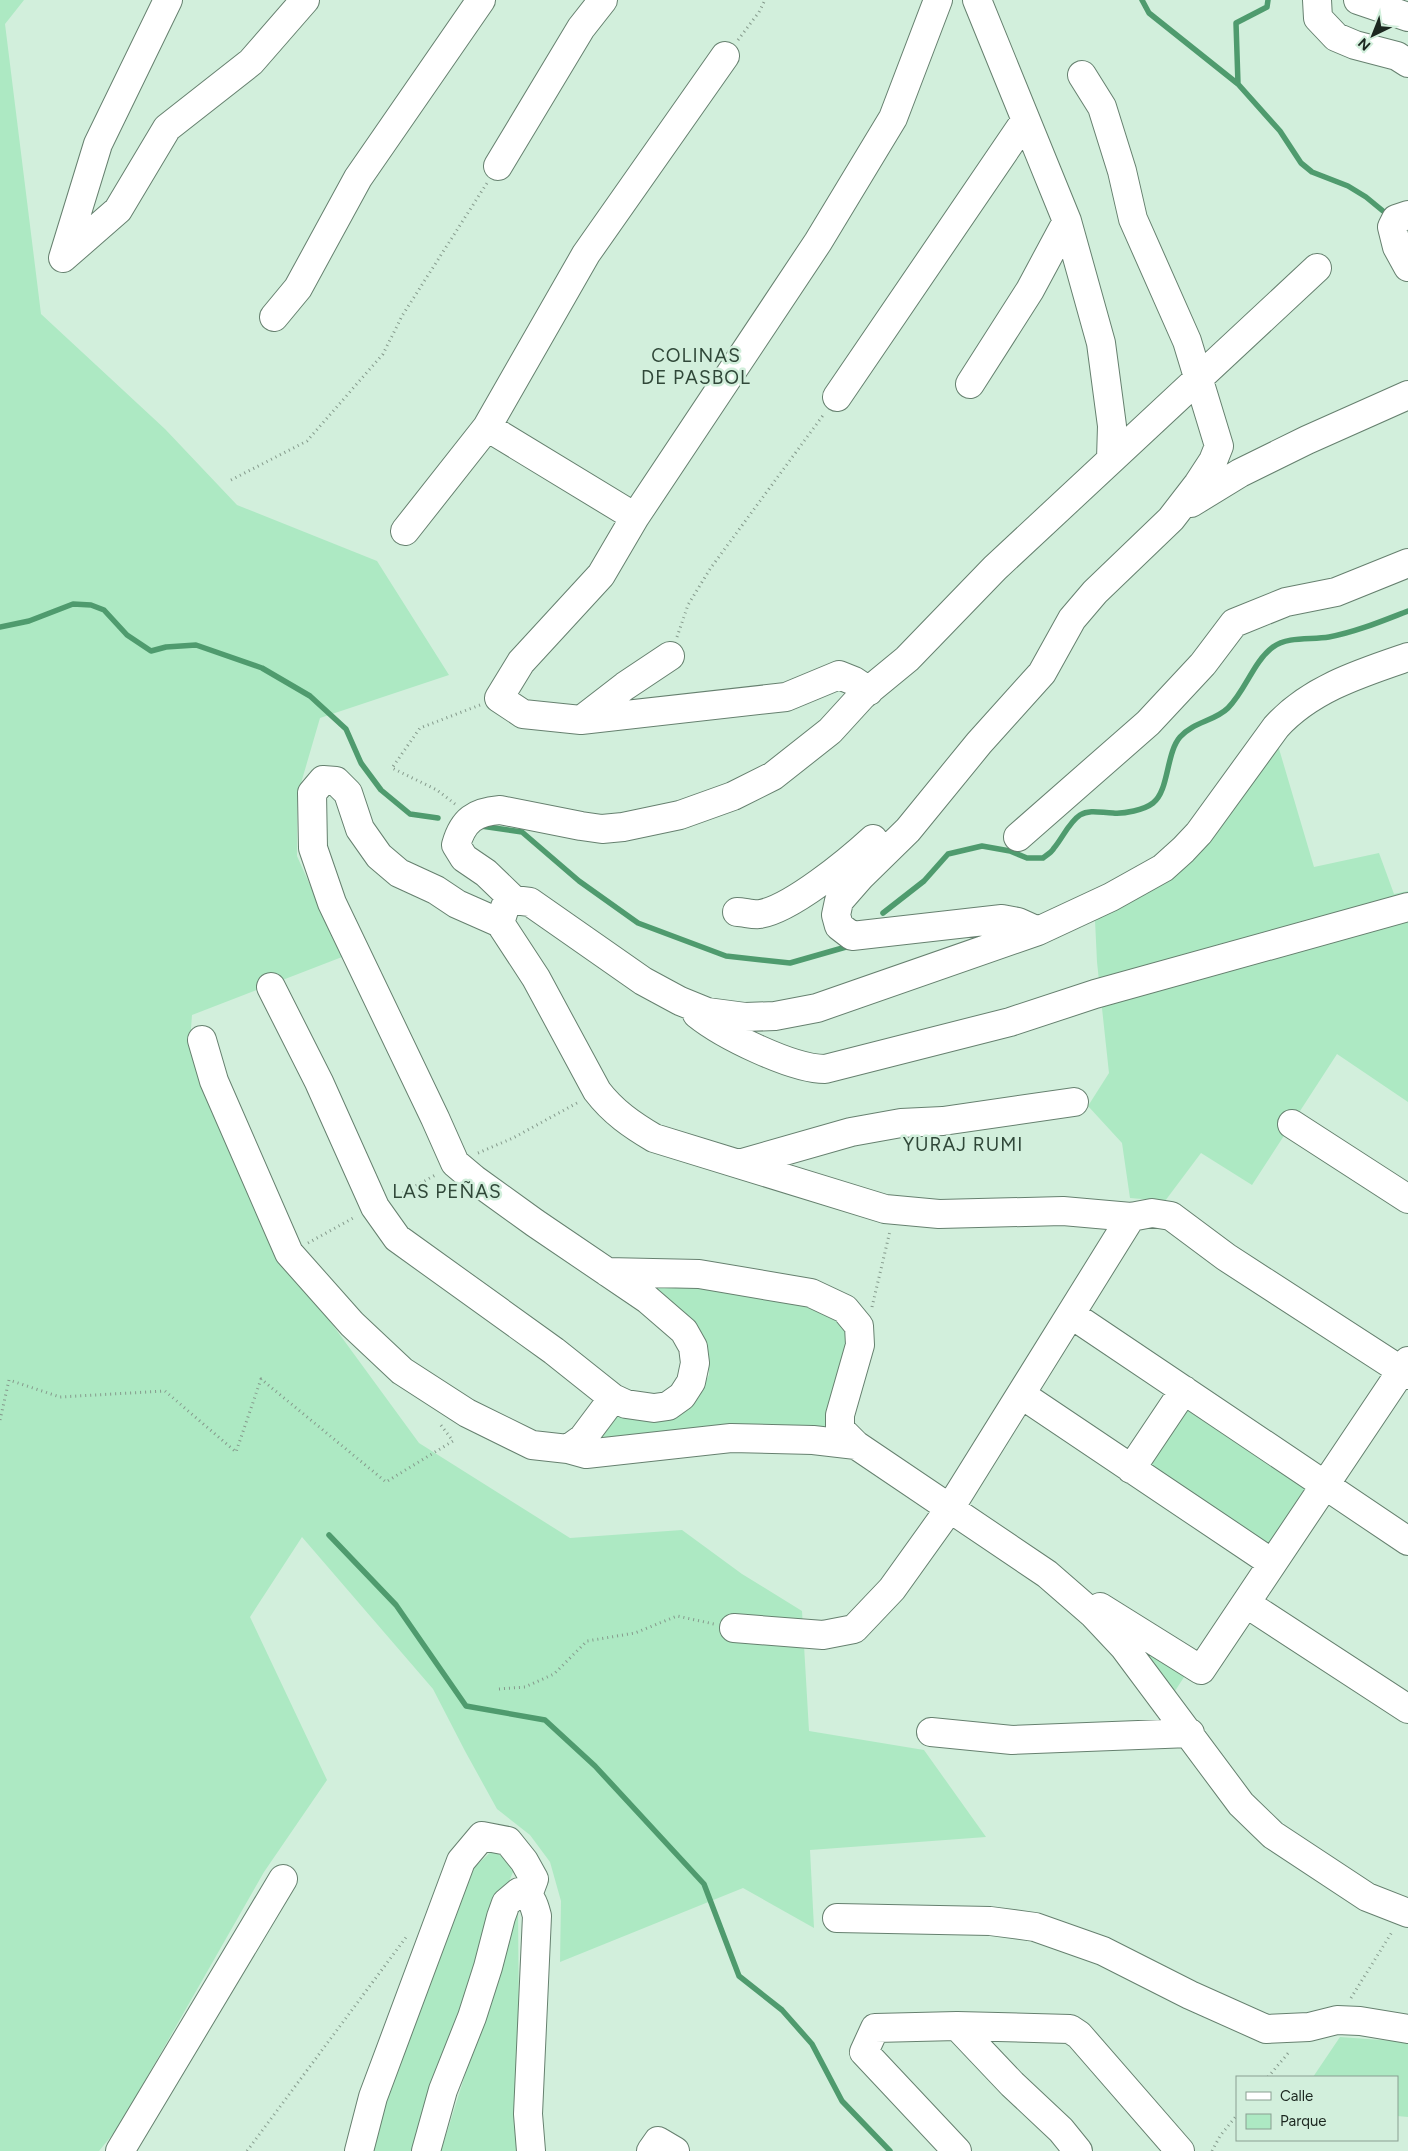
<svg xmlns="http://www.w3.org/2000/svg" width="1408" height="2151" viewBox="0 0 1408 2151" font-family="Figtree,sans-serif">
	<rect width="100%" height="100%" fill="#d2efdc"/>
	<path fill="#ade9c3" d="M0,0H24L5,24L41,314L165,429L237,505L377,561L449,675L320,718L297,797V856L342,957L192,1015L190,1042L291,1268L419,1443L570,1538L682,1530L742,1574L802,1611L809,1731L924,1750L986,1837L810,1850L814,1928L743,1888L560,1962L561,1901L550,1862L530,1835L497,1809L465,1751L433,1689L302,1537L250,1617L327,1780L264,1872L118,2128L99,2151H0Z
		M1277,742L1314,867L1379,853L1394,894L1408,891V1102L1337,1054L1252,1185L1201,1153L1165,1201L1130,1198L1122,1143L1088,1106L1109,1073L1097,962L1095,920C1125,904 1158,889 1184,867C1222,835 1250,784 1277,742Z
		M635,1280L702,1281L821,1306L840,1319L847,1336L831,1423L826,1431L591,1444L618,1411L695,1400L709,1375V1353L688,1320Z
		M1184,1400L1314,1486L1272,1550L1142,1464Z
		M1117,1626L1188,1671L1173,1694Z
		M493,1850L515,1867L485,1941L420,2151H367L467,1874Z
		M518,1907L520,2151H441Z
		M1340,2037L1408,2042V2117L1397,2116V2077H1313Z"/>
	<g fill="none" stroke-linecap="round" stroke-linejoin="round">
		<path stroke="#4f9b6e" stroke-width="5.5" d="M1142,0L1149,13L1238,84L1280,131L1301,163L1312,172L1348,186L1366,197L1383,211
			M1238,84L1236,23L1267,7L1268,0
			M0,627L29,621L73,604L91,605L104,610L127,635L151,651L166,647L196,645L262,668L310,696L346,729L361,763L381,790L410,814L438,818
			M481,826L522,832L579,881L638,923L726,956L790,963L846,947
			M883,913L924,881L948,854L982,846L1010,851L1027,858H1043C1047,855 1052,852 1054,848C1062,839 1069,822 1080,815C1090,809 1102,813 1113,813C1124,814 1144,810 1153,803C1169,791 1166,753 1180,737C1193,722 1215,721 1228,708C1246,690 1253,662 1273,647C1288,636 1311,640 1329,637C1356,632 1382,621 1408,611
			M329,1535L396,1605L466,1706L545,1720L595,1766L704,1884L739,1976L782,2010L812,2044L842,2101L890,2151"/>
		<g stroke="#66806f" stroke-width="30">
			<path id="minor" d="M168,0L98,144L63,258L118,210L167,128L251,62L305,0
				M977,0L1067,221L1101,343L1112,426L1111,459
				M1317,0L1318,18L1336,37L1355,45L1397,56L1408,63
				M1358,0L1408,17
				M498,166L581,28L603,0
				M1408,215L1396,219L1392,227L1397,247L1408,267
				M1317,268L995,568L907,659L862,696L830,731L773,776L733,796L680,815L623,827L602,829L581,826L500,810C475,812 463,820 456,845L464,858L486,873L514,900L530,902L643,981L680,1001L707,1012L745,1017L775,1016L817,1008L1038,931L1111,897L1163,868L1183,850L1199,833L1276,727C1310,689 1361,673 1408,657
				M274,317L298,288L358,178L481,0
				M970,384L1030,290L1067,221
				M837,397L1025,121
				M487,427L635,517
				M1191,503L1240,473L1307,440L1408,395
				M405,531L487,427L586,254L725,56
				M869,691L854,681L839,675L786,697L581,720L523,714L499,698L521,662L601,575L635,517L818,242L893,118L938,0
				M581,720L625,686L670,656
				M1018,837L1148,723L1203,664L1234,623L1286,602L1336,592L1408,563
				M505,907L500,923L536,978L597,1091C613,1112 632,1125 654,1138L885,1209L939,1214L1063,1211L1131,1217L1152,1213L1171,1216L1226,1257L1408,1375
				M737,912C744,912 753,915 760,914C791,909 849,861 873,839
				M1038,931L1018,922L1002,919L852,936L839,926L836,915L839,901L860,877L908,830L979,743L1042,673L1072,619L1095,592L1171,519L1198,484L1213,461L1219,446L1187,341L1133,219L1122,171L1102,107L1082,75
				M271,987L319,1082L375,1207L397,1238L554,1351L613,1398L626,1404L654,1408L668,1406L682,1396L691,1382L695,1363L693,1347L684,1331L647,1299L535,1223L474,1179L455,1163L435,1118L332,903L313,848L312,793L323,780L336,781L348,793L360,829L379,856L399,873L436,890L457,904L500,923
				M697,1014C723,1035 792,1069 825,1069L1010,1022L1095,994L1408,907
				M202,1040L214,1081L289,1253L352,1324L402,1371L467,1413L532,1445L568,1449L583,1438L613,1398
				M1292,1124L1408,1199
				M739,1164L851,1132L901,1123L943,1121L1074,1102
				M607,1272L699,1274L811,1293L845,1309L859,1326L860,1345L840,1415V1429L856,1445L1047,1574L1093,1614L1124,1647L1241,1804L1273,1835L1367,1897L1408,1913
				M1072,1315L1408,1541
				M1022,1395L1272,1563
				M568,1449L586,1454L731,1438L813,1440L856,1445
				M1131,1469L1184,1390
				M1247,1604L1408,1709
				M1100,1607L1201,1670L1408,1361
				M734,1628L823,1635L854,1629L892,1589L950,1508L1131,1217
				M931,1732L1012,1740L1190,1733
				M837,1918L990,1921L1035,1927L1103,1951L1190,1995L1266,2029L1309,2027L1337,2020L1360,2021L1408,2029
				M957,2026L1012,2084L1061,2130L1078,2151
				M120,2151L283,1879
				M359,2151L373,2097L461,1861L482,1836L508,1841L524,1861L534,1879L528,1895
				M426,2151L443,2090L472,2017L488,1967L501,1917L506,1903L519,1892C532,1896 534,1904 537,1916L528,2114L531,2151
				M651,2151L658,2141L675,2151
				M957,2151L864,2052L875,2028L957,2026L1070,2029L1079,2035L1180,2151"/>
		</g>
		<path stroke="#859a8c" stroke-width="3" stroke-dasharray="1 4" stroke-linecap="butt" d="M738,40L759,12L765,0
			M231,480L307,441L383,354L402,316L487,183
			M677,637L688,605L710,569L824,414
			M455,804L437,790L392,768L420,728L480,705
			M478,1153L513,1138L577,1103
			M394,1198L437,1174
			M308,1243L355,1217
			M872,1307L890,1231
			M0,1420L9,1380L60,1397L165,1391L236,1452L261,1379L386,1482L453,1441L440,1424
			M499,1689L525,1687L554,1674L587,1641L635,1633L677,1616L714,1624
			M1351,1998L1392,1932
			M1268,2077L1290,2051
			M247,2151L407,1936
			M1212,2151L1220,2136L1237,2115"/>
		<use href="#minor" stroke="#fff" stroke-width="28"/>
	</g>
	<g text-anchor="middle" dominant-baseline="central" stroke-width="5" stroke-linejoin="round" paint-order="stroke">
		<g font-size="19" letter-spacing="1" fill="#304839" stroke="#d2efdc">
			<text x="696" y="355">COLINAS<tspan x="696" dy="22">DE PASBOL</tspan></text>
			<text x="963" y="1144">YURAJ RUMI</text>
			<text x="447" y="1191">LAS PEÑAS</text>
		</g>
	</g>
	<rect x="1236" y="2076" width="162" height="65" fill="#d2efdc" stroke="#899f91"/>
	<rect x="1246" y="2092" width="25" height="8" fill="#ffffff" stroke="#899f91"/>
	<text x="1280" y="2101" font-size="15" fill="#1c2720">Calle</text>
	<rect x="1246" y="2114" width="25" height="15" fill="#ade9c3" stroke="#899f91"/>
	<text x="1280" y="2126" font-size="15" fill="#1c2720">Parque</text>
	<g transform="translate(1373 35) rotate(223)" stroke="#d2efdc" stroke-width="4" paint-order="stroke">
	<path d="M0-4L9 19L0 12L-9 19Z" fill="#1c2720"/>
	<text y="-8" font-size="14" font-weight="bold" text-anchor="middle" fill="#1c2720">N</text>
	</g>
</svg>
